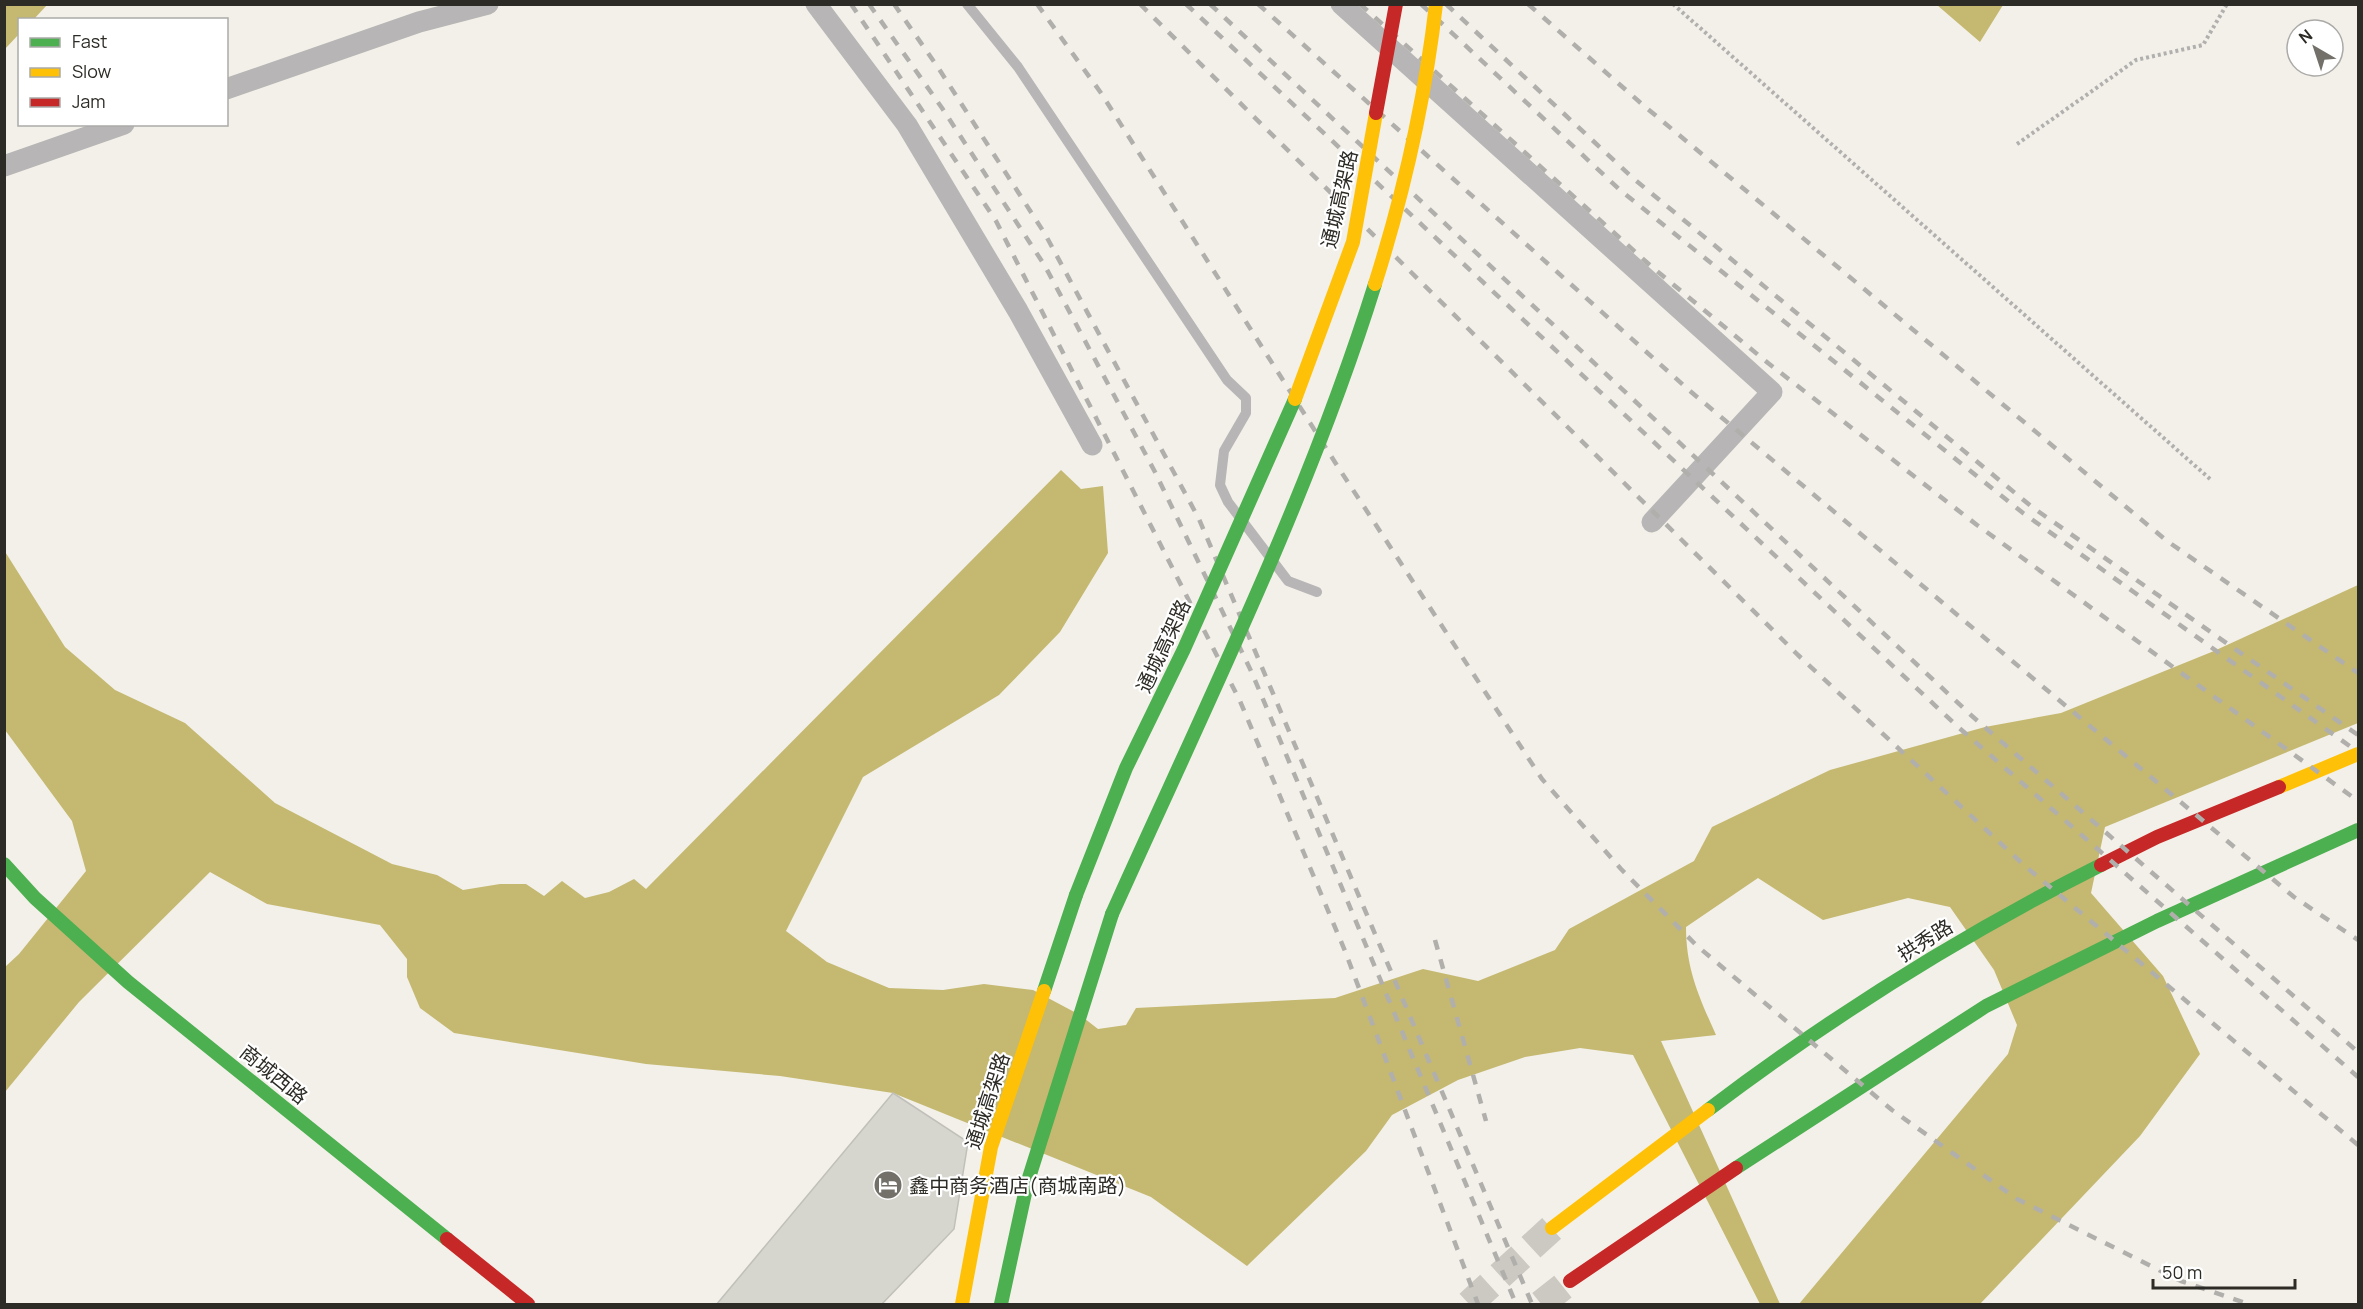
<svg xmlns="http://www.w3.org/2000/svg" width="2363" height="1309" viewBox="0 0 2363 1309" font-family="Manrope,'Noto Sans SC',sans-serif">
	<rect width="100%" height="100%" fill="#f2f0e8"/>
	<path fill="#c5b871" d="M5,4L47,5L34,19L20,20L19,34L5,49Z
		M1937,5L2003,4V5L1980,42Z
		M1061,470L1081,489L1103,486L1108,553L1060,632L999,695L863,777L786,931L827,962L889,988L943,990L984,984L1033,990L1080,1015L1098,1029L1126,1025L1136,1008L1335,998L1423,969L1478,981L1555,950L1569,929L1694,861L1712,827L1830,770L1985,727L2061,713L2214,651L2358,585V723L2105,827L2091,893L2163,976L2200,1054L2140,1136L1980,1304H1799L2008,1054L2017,1025L1994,970L1950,907L1908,898L1823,920L1758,878L1686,927C1686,969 1699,997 1716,1035L1661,1041L1780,1304H1760L1633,1055L1580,1048L1525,1057L1458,1080L1392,1115L1366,1151L1247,1266L1151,1197L893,1093L780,1076L646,1064L454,1033L420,1008L407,977V959L380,925L267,904L210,872L79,1002L5,1092V967L19,954L86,871L72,821L5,730L4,550L65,647L115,690L185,723L275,803L392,864L437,875L463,890L500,884H526L544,896L562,881L585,898L609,892L634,879L646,889Z"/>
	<path fill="#d6d5ce" stroke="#c0bfb9" stroke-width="1.5" d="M893,1093L968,1142L954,1229L881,1305H716Z"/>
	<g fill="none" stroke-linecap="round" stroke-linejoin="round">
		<path stroke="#cbc9c1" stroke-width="28" stroke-dasharray="28 14" stroke-linecap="butt" d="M1469,1304L1552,1228
			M1541,1304L1570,1281"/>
		<path stroke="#b1b0af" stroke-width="4" stroke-dasharray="3 3" stroke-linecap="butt" d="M1673,4L2210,479
			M2017,144L2136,60L2203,45L2227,4"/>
		<path stroke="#b7b5b5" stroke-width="10" d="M967,4L1018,67L1227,380L1246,398V413L1224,451L1220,485L1228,502L1288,581L1317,592"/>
		<path stroke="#b7b5b5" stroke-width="21" d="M816,4L907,125L1018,311L1092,445
			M1341,4L1772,392L1652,522
			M226,89L419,22L488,4
			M4,166L124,124"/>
		<path stroke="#4caf50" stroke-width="14" d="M4,864L35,898L128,982L447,1239
			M1044,991L1076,895
			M1708,1110C1831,1017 1963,934 2101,865
			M1736,1168L1986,1006L2157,921L2358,830
			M1001,1304L1027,1184L1112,914"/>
		<path stroke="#ffc107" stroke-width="14" d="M2279,787L2358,754
			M1552,1228L1708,1110
			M962,1304L991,1147L1044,991"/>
		<path stroke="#c62828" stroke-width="14" d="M2101,865L2157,837L2279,787
			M447,1239L528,1304
			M1570,1281L1736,1168"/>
		<path stroke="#b1afac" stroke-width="4.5" stroke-dasharray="10 10" stroke-linecap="butt" d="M851,4L996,221L1240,701L1345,951L1478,1304
			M869,4L942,108L1045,266L1155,472L1252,673L1516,1304
			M894,4L939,69L1045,234L1199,519L1532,1304
			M1037,4L1101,93L1338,467L1542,779L1621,869L1696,945L1892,1110L2017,1199L2181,1281L2248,1304
			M1140,4L1798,655L2025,866L2358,1145
			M1186,4L1957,726L2358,1077
			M1210,4L1972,716L2358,1052
			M1258,4L1690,391L2294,897L2358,940
			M1360,4L1652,267L1768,363L1977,525L2358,801
			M1421,4L1620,190L2023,513L2358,752
			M1446,4L1634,179L2032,507L2358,735
			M1528,4L1643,105L2167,541L2358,673
			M1435,940L1486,1121"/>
		<path stroke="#4caf50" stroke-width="14" d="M1076,895L1126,768L1184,649L1295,399
			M1112,914C1204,709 1308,499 1375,284"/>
		<path stroke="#ffc107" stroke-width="14" d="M1375,284C1404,192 1425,100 1436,4
			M1295,399L1353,242L1376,113"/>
		<path stroke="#c62828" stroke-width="14" d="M1376,113L1396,4"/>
	</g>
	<defs>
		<g id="hotel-disc" transform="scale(1.5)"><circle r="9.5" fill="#727069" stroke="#fff"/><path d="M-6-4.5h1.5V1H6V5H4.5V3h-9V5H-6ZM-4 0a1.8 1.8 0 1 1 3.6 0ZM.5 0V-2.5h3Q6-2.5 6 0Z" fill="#fff"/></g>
	</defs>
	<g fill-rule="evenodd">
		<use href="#hotel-disc" x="888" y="1185"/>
	</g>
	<g text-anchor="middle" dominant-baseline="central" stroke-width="4.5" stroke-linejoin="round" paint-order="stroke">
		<g font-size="20" fill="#2d2b25" stroke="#fff">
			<text transform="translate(1339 199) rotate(-77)">通城高架路</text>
			<text transform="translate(1163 646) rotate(-65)">通城高架路</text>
			<text transform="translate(1925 940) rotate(-32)">拱秀路</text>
			<text transform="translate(274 1074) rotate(39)">商城西路</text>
			<text transform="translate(987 1101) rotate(-72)">通城高架路</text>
		</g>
		<g font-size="20" fill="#2d2b25" stroke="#fff" text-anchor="start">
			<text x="909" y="1185">鑫中商务酒店(商城南路)</text>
		</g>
	</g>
	<rect width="2363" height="1309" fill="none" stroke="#2d2b25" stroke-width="12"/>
	<rect x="18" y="18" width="210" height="108" fill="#ffffff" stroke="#abaaa8" stroke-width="1.5"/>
	<rect x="30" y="38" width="30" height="9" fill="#4caf50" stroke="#abaaa8" stroke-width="1.5"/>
	<text x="72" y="48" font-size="18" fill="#2d2b25">Fast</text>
	<rect x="30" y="68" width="30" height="9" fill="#ffc107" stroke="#abaaa8" stroke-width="1.5"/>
	<text x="72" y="78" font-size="18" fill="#2d2b25">Slow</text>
	<rect x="30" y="98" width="30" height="9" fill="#c62828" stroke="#abaaa8" stroke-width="1.5"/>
	<text x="72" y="108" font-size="18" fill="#2d2b25">Jam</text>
	<g transform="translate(2315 48) rotate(321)"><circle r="28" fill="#ffffff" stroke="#abaaa8" stroke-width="1.5"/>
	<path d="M0-4.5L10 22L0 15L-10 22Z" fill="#727069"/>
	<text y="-9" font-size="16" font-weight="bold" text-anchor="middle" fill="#2d2b25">N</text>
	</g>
	<path d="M2153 1279v9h142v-9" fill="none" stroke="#2d2b25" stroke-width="3"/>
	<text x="2162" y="1279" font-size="18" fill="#2d2b25" stroke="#ffffff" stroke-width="4.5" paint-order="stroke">50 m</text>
</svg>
